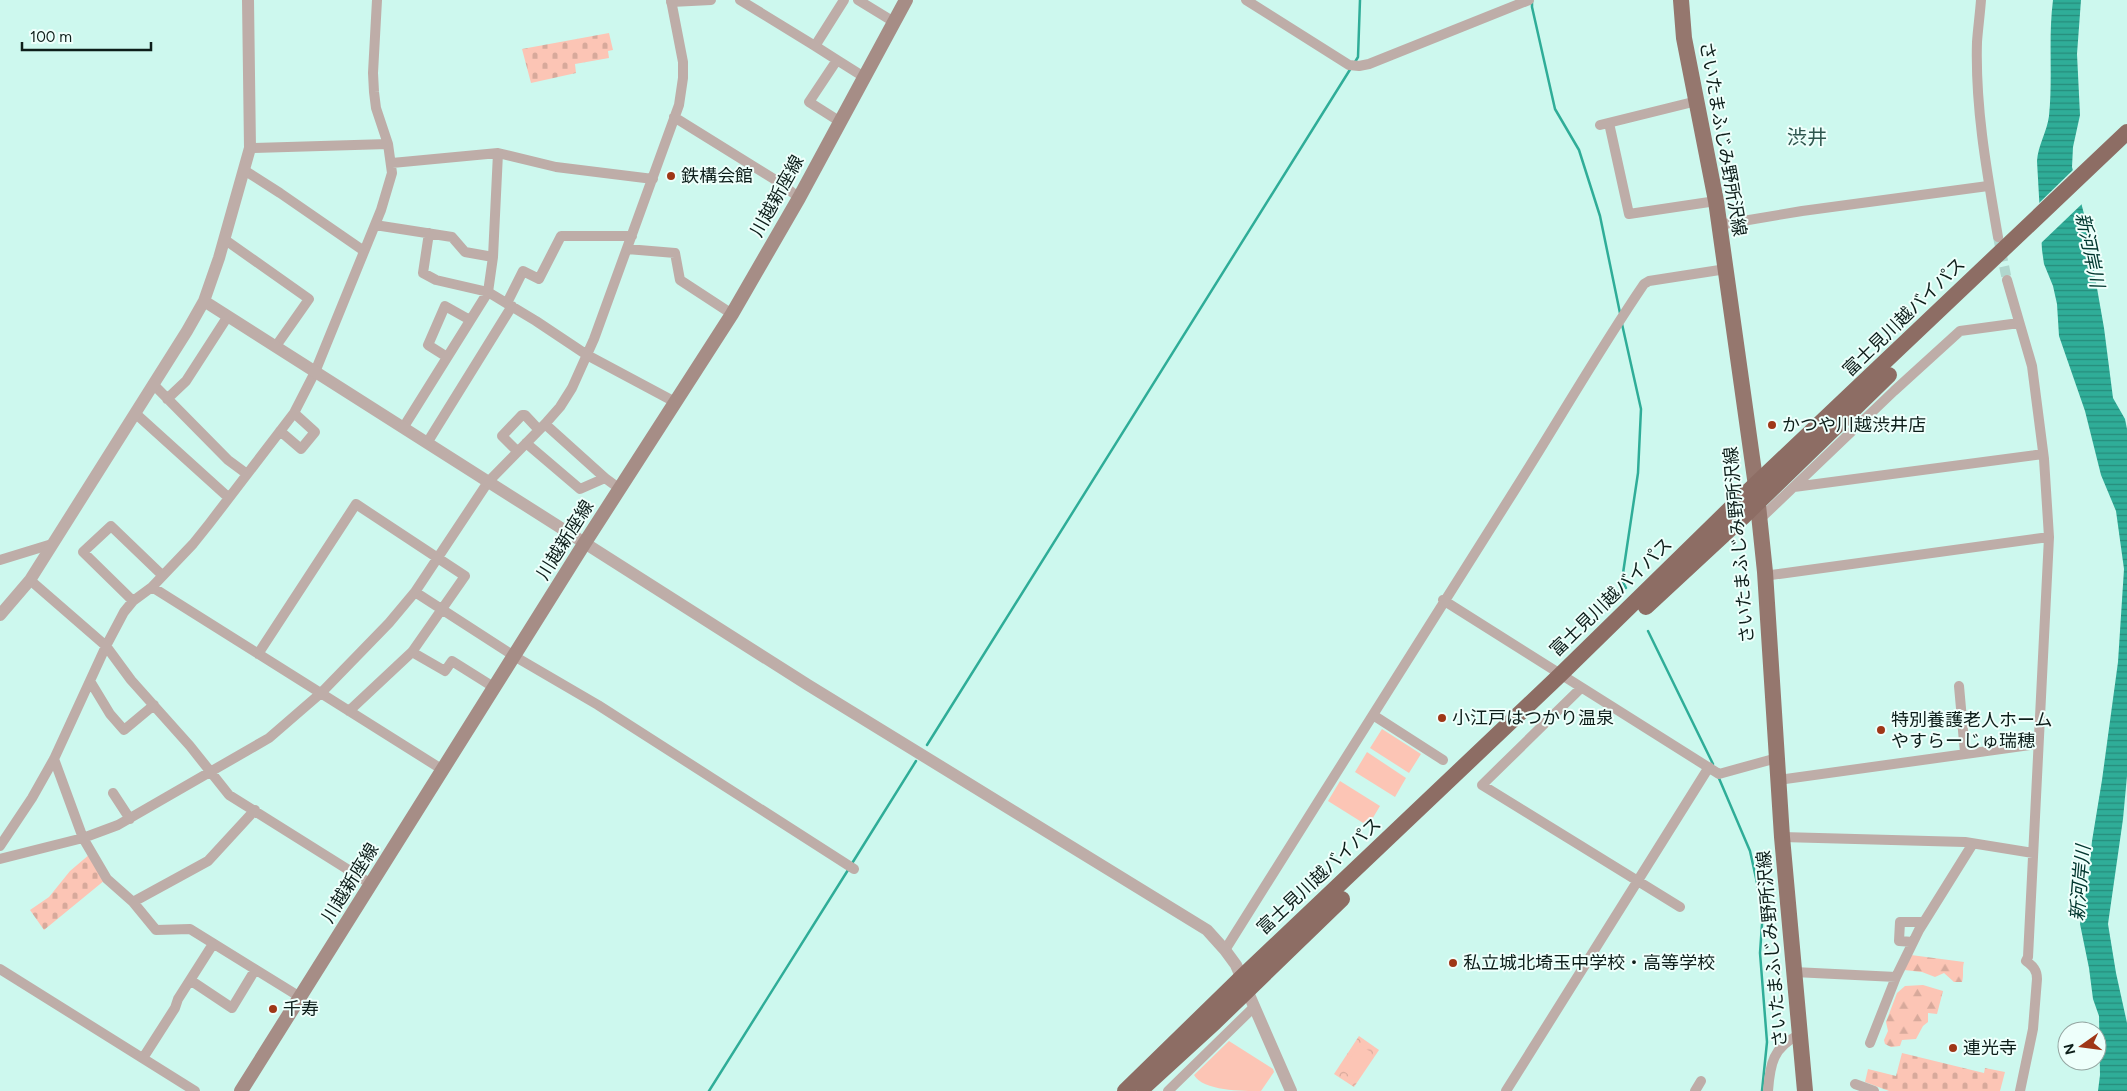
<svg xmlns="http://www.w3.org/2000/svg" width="2127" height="1091" viewBox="0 0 2127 1091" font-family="Figtree,'Noto Sans JP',sans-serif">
	<defs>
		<pattern id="forest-firs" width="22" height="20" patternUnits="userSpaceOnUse" patternTransform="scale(1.25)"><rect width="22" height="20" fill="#fcc5b5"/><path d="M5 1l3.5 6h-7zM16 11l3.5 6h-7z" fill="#d7a99b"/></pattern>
		<pattern id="cemetery-stones" width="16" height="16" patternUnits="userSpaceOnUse" patternTransform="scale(1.25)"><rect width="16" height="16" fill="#fcc5b5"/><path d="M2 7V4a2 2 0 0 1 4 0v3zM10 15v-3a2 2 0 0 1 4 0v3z" fill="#d7a99b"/></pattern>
		<pattern id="park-crowns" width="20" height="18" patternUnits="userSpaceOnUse" patternTransform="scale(1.25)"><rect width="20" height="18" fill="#fcc5b5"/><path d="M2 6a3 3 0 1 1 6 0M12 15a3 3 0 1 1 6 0" fill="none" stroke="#d7a99b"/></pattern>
		<pattern id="water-rules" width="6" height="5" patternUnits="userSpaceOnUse" patternTransform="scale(1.25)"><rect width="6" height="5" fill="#2fad98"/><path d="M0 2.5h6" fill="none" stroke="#268c7b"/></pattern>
	</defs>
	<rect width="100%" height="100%" fill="#cdf8ee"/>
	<path fill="url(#forest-firs)" d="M1911,955L1964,962C1962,969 1964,975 1962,982H1954L1944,973L1935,977L1922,972L1904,970Z
		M1923,985L1943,991L1937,1014L1928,1013V1022L1923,1026L1916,1039L1902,1040L1900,1046L1891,1047L1885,1044L1884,1040L1888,1031L1886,1022L1897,993L1905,986Z"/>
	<path fill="url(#cemetery-stones)" d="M609,33L613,50L608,51L609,58L575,64L576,73L531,83L522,49Z
		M90,854L105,880L44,930L30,910L49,897L70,871Z
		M1902,1053L1984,1073L1985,1068L2005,1072L2000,1091H1889L1865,1082L1868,1069L1896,1076Z"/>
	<path fill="url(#park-crowns)" d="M1359,1036L1379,1050L1354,1087L1334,1074Z"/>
	<path fill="#fcc5b5" d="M1382,729L1421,754L1409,773L1370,748Z
		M1367,752L1406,778L1395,797L1355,772Z
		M1340,781L1380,806L1368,826L1328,801Z
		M1229,1041L1273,1069L1274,1072L1261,1091C1242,1091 1203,1091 1194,1075Z
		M1359,1045L1371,1052L1354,1078L1342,1070Z"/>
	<path fill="url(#water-rules)" d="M2053,0H2081L2077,54L2080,115L2073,147L2072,167L2084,214L2104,328L2113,398L2125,419L2127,429V776L2123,819L2108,924L2116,973L2127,1023V1091H2098L2100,1075L2099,1016L2093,999L2089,968L2080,924L2088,883L2092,841L2102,780L2118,662L2124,569L2116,511L2101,475L2085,411L2059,336L2057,304L2053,286L2044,264L2042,250L2037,161C2038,145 2047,132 2049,116C2053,78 2048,39 2053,0Z"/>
	<path fill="#cdf8ee" d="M2075,168L2084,202L2039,245L2037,205Z"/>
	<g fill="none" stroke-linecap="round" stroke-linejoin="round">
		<path stroke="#2fad98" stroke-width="2.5" d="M1532,1V7L1555,109L1579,150L1600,216L1620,313
			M1355,62L1358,57L1360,0
			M1622,324L1641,409L1638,473L1622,580L1626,588
			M1648,631L1713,764
			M927,745L1351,68
			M1718,776L1750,851L1763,910L1760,953L1767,1042L1762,1091
			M851,865L916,761
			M709,1091L848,870"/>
		<path stroke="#b0d7ce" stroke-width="10" stroke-dasharray="10 5" stroke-linecap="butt" d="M1998,237L2007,280"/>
		<path stroke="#beada8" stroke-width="10" d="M740,0L815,46
			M858,0L894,22
			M1246,0L1349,65L1359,66L1369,64L1529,0
			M1981,0C1980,14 1978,28 1977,42C1975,107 1987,173 1998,237
			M671,2L711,0
			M837,60L864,77
			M674,117L782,184L799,198
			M839,121L809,102L837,60L815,46L844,0
			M1609,123L1629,214L1716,201
			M1600,125L1697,101
			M250,148L388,144
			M392,163L498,153L556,167L653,179
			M244,170L280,193L364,251
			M375,225L452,237L465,252L493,257
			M1719,225L1802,211L1988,186
			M429,233L423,273L436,280L488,292L493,257L498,153
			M224,239L309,299L276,346
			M627,249L675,253L680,280L732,314
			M2007,280L2032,366L2044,459L2049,537L2028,957L2026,961C2033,966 2037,970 2037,979L2033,1029L2020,1091
			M507,303L523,271L539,279L561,236H632
			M447,357L428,345L445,306L470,320
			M153,384L228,460L247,474
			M167,399L186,381L228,316
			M135,413L229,498
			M545,424L605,478L620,489
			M403,428L488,292L536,321L587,355L675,402
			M280,431L301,449L315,432L294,413
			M427,443L512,306
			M526,443L580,489L605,478
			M517,451L502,436L522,415H525L539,430
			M1794,487L2043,454
			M1759,520L1894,391L1960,331L2019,323
			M0,560L52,544
			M1764,576L2049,537
			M30,580L106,646L131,680L190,746L229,795L371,884
			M152,587L443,770
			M415,592L514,656L598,705L854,869
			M1443,600L1719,774L1777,758
			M133,601L83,552L111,526L162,575
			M412,652L445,671L452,661L495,688
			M258,654L356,504L465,576L412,652L349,711
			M90,681L110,714L124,730L154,705
			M1959,686L1965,753
			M1581,688L1482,785L1680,907
			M1373,715L1443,760
			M54,759L83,838L107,879L133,902L156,930L190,929L300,997
			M1778,780L2038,744
			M113,793L130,819
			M1782,837L1965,842L2033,853
			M0,846L32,798L54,759L106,646L124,612L133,601L152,587L193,544L209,524L294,413L315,372L381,210L392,173L388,144L376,108L374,92L373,73L377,0
			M0,859L83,838L118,825L269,738L321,693L389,623L415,592L488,482L545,424L560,407L572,388L594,339L679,105L683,78V62L671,0
			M133,902L208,861L255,810
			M1913,942L1899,941L1900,922H1924
			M1225,950C1322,796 1418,642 1516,488C1559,420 1599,350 1644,284L1649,281L1726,269
			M0,969L195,1091
			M1794,972L1896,977L1919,930L1972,845
			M190,980L232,1008L255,970
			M1870,1043L1896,977
			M143,1058L175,1008L178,999L213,944
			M1855,1084L1874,1091
			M1168,1091L1254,1007
			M1506,1091L1709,767
			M1695,1091L1701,1081
			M1768,1091C1770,1064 1773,1047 1799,1035"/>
		<path stroke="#beada8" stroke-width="12" d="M204,301L808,685L1207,930L1225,950L1236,965L1291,1091
			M0,615L30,580L187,331L204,301L219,258L250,148L248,0"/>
		<path stroke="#a68d86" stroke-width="14" d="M241,1091L584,544L732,314L799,198L906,0"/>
		<path stroke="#95776e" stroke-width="16" d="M1681,0L1684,38L1716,201L1756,486L1765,572L1782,837L1805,1091"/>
		<path stroke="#8d6d64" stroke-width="16" d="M1646,607L1742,518L1889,375
			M1144,1087L1215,1022L1342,899
			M1125,1091L1246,973L1560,675L1739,500L2127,132"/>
	</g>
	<g fill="#9f3717" stroke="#eefffb" stroke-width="2">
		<circle cx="671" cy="176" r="5"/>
		<circle cx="1772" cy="425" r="5"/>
		<circle cx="1442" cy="718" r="5"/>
		<circle cx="1881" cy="730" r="5"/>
		<circle cx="1453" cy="963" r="5"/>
		<circle cx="273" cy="1009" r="5"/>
		<circle cx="1953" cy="1048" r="5"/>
	</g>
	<g text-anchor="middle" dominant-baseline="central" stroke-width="4" stroke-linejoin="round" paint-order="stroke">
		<g font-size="18" fill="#0d1e1a" stroke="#eefffb">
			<text transform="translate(1723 139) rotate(80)">さいたまふじみ野所沢線</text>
			<text transform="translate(777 196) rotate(-61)">川越新座線</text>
			<text transform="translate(1904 317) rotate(-44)">富士見川越バイパス</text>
			<text transform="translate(565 540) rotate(-58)">川越新座線</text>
			<text transform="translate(1739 545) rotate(-95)">さいたまふじみ野所沢線</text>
			<text transform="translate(1611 597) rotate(-44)">富士見川越バイパス</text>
			<text transform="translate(1319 876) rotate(-43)">富士見川越バイパス</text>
			<text transform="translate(350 883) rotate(-58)">川越新座線</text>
			<text transform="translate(1772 949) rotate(-95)">さいたまふじみ野所沢線</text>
		</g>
		<g font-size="18" fill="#0d1e1a" stroke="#eefffb" text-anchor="start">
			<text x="681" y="176">鉄構会館</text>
			<text x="1782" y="425">かつや川越渋井店</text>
			<text x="1452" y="718">小江戸はつかり温泉</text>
			<text x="1891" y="720">特別養護老人ホーム<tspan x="1891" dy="21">やすらーじゅ瑞穂</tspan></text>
			<text x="1463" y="963">私立城北埼玉中学校・高等学校</text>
			<text x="283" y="1009">千寿</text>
			<text x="1963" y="1048">連光寺</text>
		</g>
		<g font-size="19" font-style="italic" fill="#00362e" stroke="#eefffb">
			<text transform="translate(2090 250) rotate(78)">新河岸川</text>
			<text transform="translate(2080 883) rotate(-85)">新河岸川</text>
		</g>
		<g font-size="20" fill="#2f564e" stroke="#eefffb">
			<text x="1807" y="137">渋井</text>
		</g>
	</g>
	<g transform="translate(2082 1046) rotate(256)"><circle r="24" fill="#eefffb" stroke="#94a5a1"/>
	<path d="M0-4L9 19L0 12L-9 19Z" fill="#9f3717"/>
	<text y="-8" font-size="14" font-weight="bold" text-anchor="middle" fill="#0d1e1a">N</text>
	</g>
	<path d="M22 42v8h129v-8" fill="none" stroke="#0d1e1a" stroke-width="2.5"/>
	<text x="30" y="42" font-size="15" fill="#0d1e1a" stroke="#eefffb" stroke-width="4" paint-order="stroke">100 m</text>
</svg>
